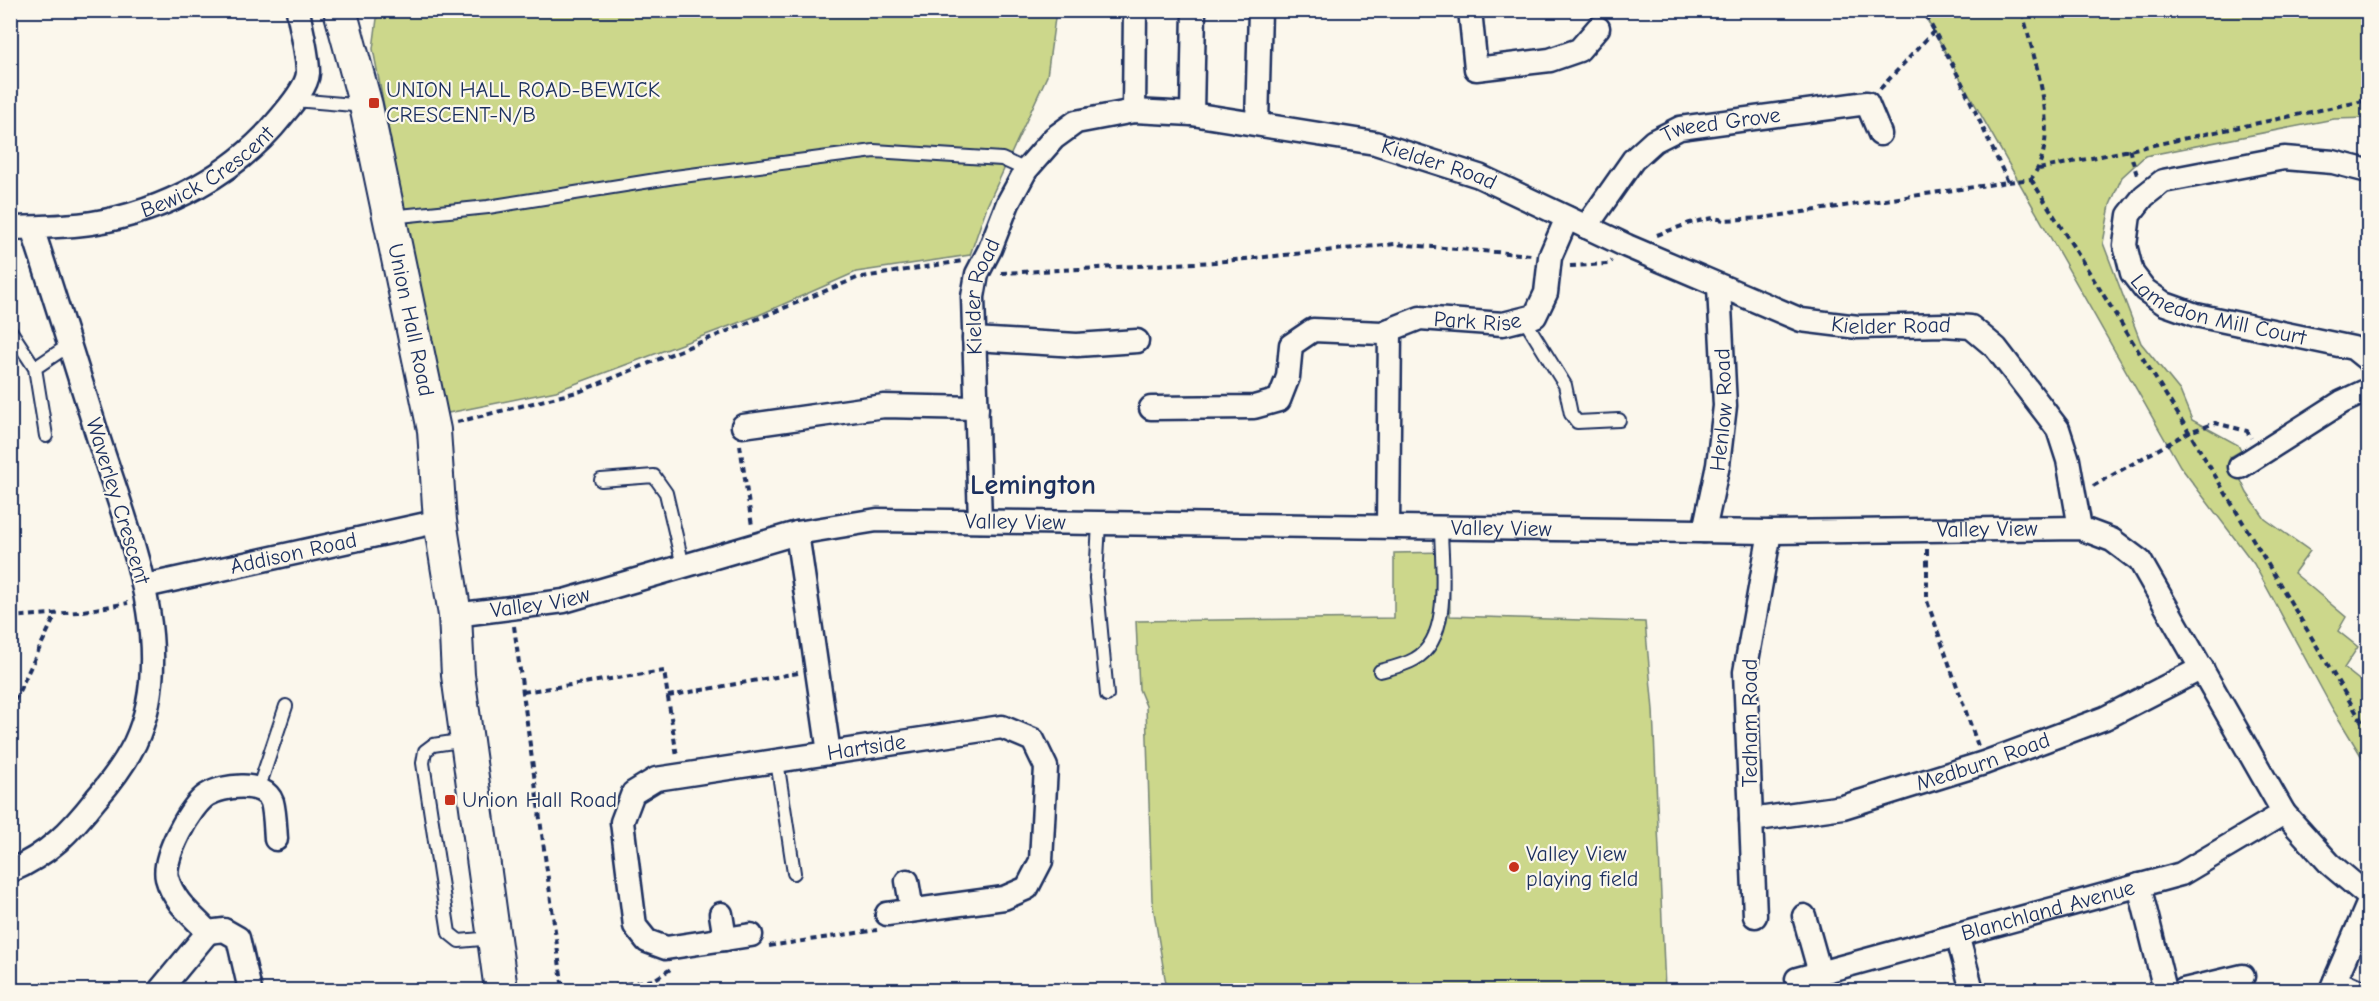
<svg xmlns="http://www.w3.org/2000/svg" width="2379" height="1001" viewBox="0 0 2379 1001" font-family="'Comic Neue',sans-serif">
	<rect width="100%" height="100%" fill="#fbf7ec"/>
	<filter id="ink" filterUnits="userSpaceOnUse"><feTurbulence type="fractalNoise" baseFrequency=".0167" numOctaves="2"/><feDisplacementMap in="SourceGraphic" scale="12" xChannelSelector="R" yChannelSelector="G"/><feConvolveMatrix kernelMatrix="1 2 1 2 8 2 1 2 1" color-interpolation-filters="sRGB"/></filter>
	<g filter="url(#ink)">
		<path fill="#ccd78b" stroke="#748374" stroke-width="1.5" d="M378,11H1056L1047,76L987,206L970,255L856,272L759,315L556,391L443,414L373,49Z
			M1922,11H2368V118L2334,119L2145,156L2122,177L2110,205L2103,243L2141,343L2180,391L2192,420L2238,445L2241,451L2230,457L2247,493L2265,519L2310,551L2294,573L2346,617L2338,631L2358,647L2344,668L2368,687V767L2332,708L2254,564L2180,466Z
			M1449,552L1450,616L1645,622L1653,710L1665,990H1167L1152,900L1146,706L1139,689L1136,621L1394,618V553Z"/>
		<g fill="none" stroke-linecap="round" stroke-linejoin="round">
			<g stroke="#1b2f5e" stroke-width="16">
				<path id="lane" d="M295,100L365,106
					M390,217L488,207L675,177L874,151L1002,159L1026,170
					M1524,319L1565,385L1571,414L1577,422L1619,420
					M10,330L35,368L69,345
					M35,368L46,436
					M601,480L654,476L666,493L683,566
					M1099,523L1096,578L1107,695
					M1380,671C1392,668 1405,665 1415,659C1453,638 1441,564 1441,527
					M466,740L433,745L425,751L423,763L449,933L459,941L493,938
					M777,761L794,873
					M259,787L286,706"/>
			</g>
			<g stroke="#1b2f5e" stroke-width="27">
				<g id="street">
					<path d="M1470,10L1476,69L1550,60L1579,50L1598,28"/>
					<path d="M1134,111L1135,10"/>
					<path d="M1192,114L1194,10"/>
					<path d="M1257,123L1260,10"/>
					<path id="s1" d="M2368,171L2333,162L2284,158L2163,181L2144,196L2129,215L2125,245L2132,273L2145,290L2165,304L2196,315L2353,348L2368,360"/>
					<path id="s2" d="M1586,227L1633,160L1654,141L1680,128L1867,103L1880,134"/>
					<path id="s3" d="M10,228C37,227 66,227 92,223C164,212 237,173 282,116C291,105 307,87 308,73C308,53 301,30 298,10"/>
					<path d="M974,339L1077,345L1137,341"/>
					<path id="s4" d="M1151,408L1254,407L1279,400L1288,377L1291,345L1313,330L1382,333L1420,318L1503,324L1535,316L1546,293L1550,257L1567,218"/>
					<path d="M743,426L884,406L977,408"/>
					<path d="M2240,467L2342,402L2368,390"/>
					<path id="s5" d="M980,521L973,297L977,274L990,249L1008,203L1026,170L1054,138L1076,122L1134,111L1192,114L1375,143L1479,176L1627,246L1801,320L1858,327L1944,325L1971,327L1996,348L2058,429L2068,460L2080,528"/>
					<path d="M1388,526L1390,330"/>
					<path id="s6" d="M1704,531L1718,465L1725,406L1719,287"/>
					<path d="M797,533L829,753"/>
					<path id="s7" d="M145,586L440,521"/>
					<path id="s8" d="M455,615L564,601L797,533L877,520L1770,532L2080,528L2112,540L2140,561L2284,813L2330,864L2368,896"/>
					<path id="s9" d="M1751,820L1843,807L1984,763L2105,718L2202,668"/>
					<path d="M10,871C48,855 71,831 96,799C110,783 125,763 135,743C179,649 128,531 99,440C77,369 55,298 32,228"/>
					<path d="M907,881L912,910"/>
					<path d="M2139,885L2165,990"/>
					<path d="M721,914L725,939"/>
					<path d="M1755,916L1745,672L1770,532"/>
					<path d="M1804,916L1820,973"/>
					<path id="s10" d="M751,935L666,948L647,941L635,926L622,822L633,793L656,779L1002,727L1033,740L1046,767L1041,861L1027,888L1004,898L887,914"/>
					<path d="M1957,935L1972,990"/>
					<path id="s11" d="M1797,979L2181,874L2284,813"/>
					<path d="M2335,981L2356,990"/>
					<path d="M160,990L208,932"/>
					<path d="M250,990L238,938L224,930L208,932C192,915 173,901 167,878C162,858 190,806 207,795C223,785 264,780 272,802C275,813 275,827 276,839"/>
					<path d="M2184,990L2243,976"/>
					<path d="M2331,990L2368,904"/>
				</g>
			</g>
			<g stroke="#1b2f5e" stroke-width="36">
				<g id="secondary">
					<path id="s12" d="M340,10L366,106L434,430L440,521L455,615L458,675L501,990"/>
				</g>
			</g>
			<path stroke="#1b2f5e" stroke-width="4" stroke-dasharray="6 4.5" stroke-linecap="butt" d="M1880,89L1934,31
				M2129,149L2137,175
				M2039,169L2368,100
				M2031,179L2189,432L2368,732
				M2008,182L2031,179C2064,136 2033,59 2022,10
				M1657,235L1690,223L1713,218L1725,220L1762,218L2008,182L1962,83L1923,10
				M1570,266L1608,264L1612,261
				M1001,273L1215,262L1395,244L1532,255
				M457,422L581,391L857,278L962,261
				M740,445L752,526
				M2093,486L2189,432L2215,423L2247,431L2251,438
				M1927,549V601L1978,746
				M10,617L78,612L128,603
				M514,626L563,990
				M523,692L664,671L677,757
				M668,696L798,673
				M10,710L56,614
				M769,946L877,930
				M584,990L654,980L672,968"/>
			<use href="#lane" stroke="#fbf7ec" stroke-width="12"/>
			<use href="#street" stroke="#fbf7ec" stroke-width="22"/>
			<use href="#secondary" stroke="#fbf7ec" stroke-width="32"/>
		</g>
	</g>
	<g fill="#c8321e" stroke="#fbf7ec" stroke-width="2">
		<rect x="368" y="97" width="12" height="12" rx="3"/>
		<rect x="444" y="794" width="12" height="12" rx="3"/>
		<circle cx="1514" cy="867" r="6"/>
	</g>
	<g text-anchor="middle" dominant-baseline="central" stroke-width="4.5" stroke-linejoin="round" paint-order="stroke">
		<g font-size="22" fill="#1b2f5e" stroke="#fbf7ec" text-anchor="start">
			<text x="386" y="90">UNION HALL ROAD-BEWICK<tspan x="386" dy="25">CRESCENT-N/B</tspan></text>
			<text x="462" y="800">Union Hall Road</text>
			<text x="1526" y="854">Valley View<tspan x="1526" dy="25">playing field</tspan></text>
		</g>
		<g font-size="22" fill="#1b2f5e" stroke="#fbf7ec">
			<text stroke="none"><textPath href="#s2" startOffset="180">Tweed Grove</textPath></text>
			<text stroke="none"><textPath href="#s5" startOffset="802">Kielder Road</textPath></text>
			<text stroke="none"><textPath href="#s3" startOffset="210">Bewick Crescent</textPath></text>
			<text stroke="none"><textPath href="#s5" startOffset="226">Kielder Road</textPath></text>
			<text stroke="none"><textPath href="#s1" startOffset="414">Lamedon Mill Court</textPath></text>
			<text stroke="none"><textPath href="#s4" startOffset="380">Park Rise</textPath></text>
			<text stroke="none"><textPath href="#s12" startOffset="318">Union Hall Road</textPath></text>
			<text stroke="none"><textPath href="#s5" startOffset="1287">Kielder Road</textPath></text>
			<text stroke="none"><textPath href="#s6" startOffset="123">Henlow Road</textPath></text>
			<text transform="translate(118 501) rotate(73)">Waverley Crescent</text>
			<text stroke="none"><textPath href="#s8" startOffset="572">Valley View</textPath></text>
			<text stroke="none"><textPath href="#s8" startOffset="1058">Valley View</textPath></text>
			<text stroke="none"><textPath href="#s8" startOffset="1544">Valley View</textPath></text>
			<text stroke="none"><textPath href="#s7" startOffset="152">Addison Road</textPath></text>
			<text stroke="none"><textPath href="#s8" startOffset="86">Valley View</textPath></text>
			<text transform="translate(1750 723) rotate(-90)">Tedham Road</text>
			<text stroke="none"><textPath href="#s10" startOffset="501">Hartside</textPath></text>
			<text stroke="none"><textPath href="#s9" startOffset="240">Medburn Road</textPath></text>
			<text stroke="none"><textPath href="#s11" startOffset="260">Blanchland Avenue</textPath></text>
		</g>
		<g font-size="28" font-weight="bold" fill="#1b2f5e" stroke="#fbf7ec">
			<text x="1033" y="485">Lemington</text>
		</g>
	</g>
	<rect width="2379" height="1001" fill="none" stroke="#fbf7ec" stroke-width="36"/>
	<rect x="18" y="18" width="2343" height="965" fill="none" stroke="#1b2f5e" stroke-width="2" filter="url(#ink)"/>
</svg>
